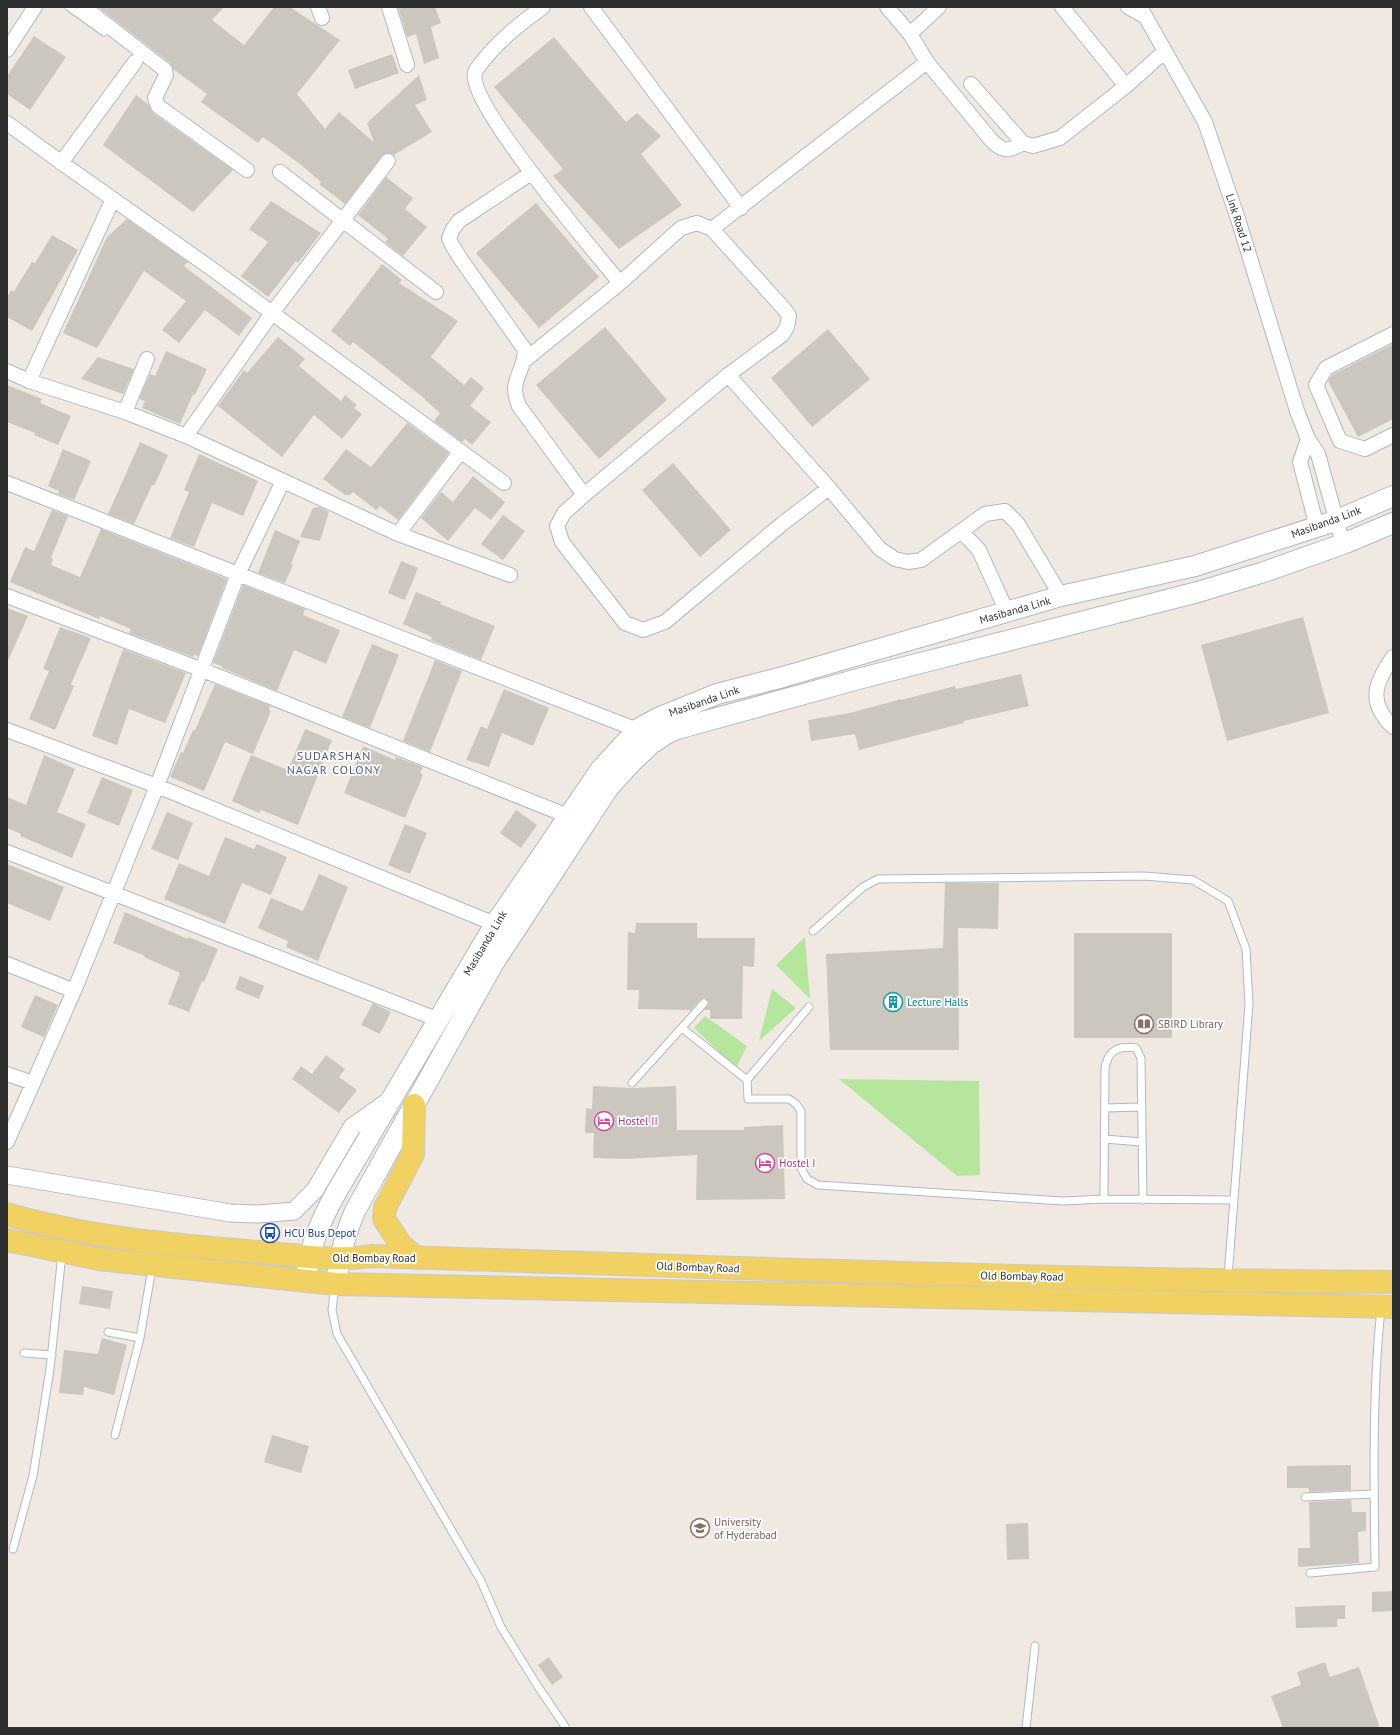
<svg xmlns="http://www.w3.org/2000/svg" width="1400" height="1735" viewBox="0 0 1400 1735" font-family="'PT Sans',sans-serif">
	<rect width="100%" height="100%" fill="#efe9e1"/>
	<path fill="#b6e59e" d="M805,937L810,999L776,965Z
		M772,989L796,1008L759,1041Z
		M705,1016L747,1046L736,1068L694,1028Z
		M839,1079L979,1081L980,1175L957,1176Z"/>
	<path fill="#cbc7bf" d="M98,7H224L212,20L244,45L274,7H290L340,40L297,94L325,129L339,112L374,142L367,123L419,75L427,100L415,105L432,132L394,155L389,153L382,156L345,204L319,184L321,182L300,164L263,137L258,143L201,102L207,94L173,69L170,63Z
		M398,7H435L441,23L431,27L439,58L424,64L416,34L407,37Z
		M34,36L66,57L30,110L7,94V76Z
		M554,37L626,122L637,113L661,136L641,154L682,205L619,249L553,176L563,169L494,87Z
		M392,54L399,73L355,89L348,70Z
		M136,95L148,104L153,113L233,170L193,212L103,145Z
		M386,177L413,198L405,209L427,227L403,256L385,242L388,239L358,215Z
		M271,201L321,233L298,263L296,261L268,297L241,276L268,242L249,229Z
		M536,203L599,277L539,328L476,253Z
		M127,219L188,262L184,266L252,318L239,336L205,310L179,343L162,330L186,301L144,271L97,348L63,333L107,237Z
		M52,235L78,250L32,331L7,317V298L11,290L14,291L32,262L35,263Z
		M382,264L402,280L399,283L458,321L431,357L464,385L471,377L484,388L470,406L491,422L472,445L465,439L462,442L434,421L440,413L425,400V399L353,342L350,346L331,331Z
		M605,327L667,400L599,459L536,385Z
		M828,329L870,379L812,427L771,378Z
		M278,337L305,359L299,366L341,401L345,395L357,405L354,408L362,414L342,439L314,415L282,457L218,406L244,370L247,373Z
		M1393,344V419L1358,437L1328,381L1332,375Z
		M166,351L207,369L195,395L193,394L180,424L142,408L145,401L139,399L150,374L155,376Z
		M98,357L134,369L123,394L81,379Z
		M7,385L42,399L40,403L71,416L58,445L34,435L35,433L7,422Z
		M407,423L449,453L398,520L380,506L376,510L353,492L350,495H345L323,479L346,449L371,467Z
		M140,442L168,455L154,486L152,485L134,524L108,514Z
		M63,449L91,461L74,500L58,494L59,491L48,486Z
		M199,454L258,481L243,516L212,503L194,547L170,538L189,492L184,490Z
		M673,463L731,530L700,557L642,490Z
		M473,476L505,502L491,520L475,508L448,541L421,518L441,492L453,502Z
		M320,507L329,512L320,541L300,537L313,508Z
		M52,510L68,516L51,558L53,559L51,565L80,577L101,529L227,579L198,656L194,655L193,657L129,633L131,629L100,616L99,619L10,582L25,547L34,551Z
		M503,515L525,531L503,560L481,544Z
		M275,530L300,541L291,564L293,565L285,583L258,573Z
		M401,561L418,568L405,600L388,593Z
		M243,585L305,609L303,615L340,630L326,664L294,650L277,691L222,668V666L213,663Z
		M416,592L441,602L440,604L495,626L481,660L431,640L432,637L403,624Z
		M7,608L28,616L7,663Z
		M1303,617L1329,713L1227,741L1201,645Z
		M60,627L91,638L71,684L74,686L55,730L29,719L49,671L43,669Z
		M372,644L399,655L370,728L342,717Z
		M123,649L186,673L165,723L129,709L117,745L92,736Z
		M435,660L462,671L430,752L403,741Z
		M1021,674L1029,706L964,721V723L859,750L855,734L811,741L808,720L850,713L901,699V700L955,686L956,689Z
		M215,684L270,706L269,710L271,711L253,754L225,742L204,791L170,777L181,752L183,753L193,730H195Z
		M504,689L549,708L533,746L502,733L489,767L466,760L481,726L487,729Z
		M305,729L332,740L298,825L261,810L259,813L232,801L251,755L288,770Z
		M363,746L395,760L396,757L423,767L420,773L423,775L405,818L344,793Z
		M44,755L75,769L57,812L86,824L72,858L20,836L21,834L7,828V797L26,805Z
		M102,777L133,790L119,826L87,813Z
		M516,810L537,825L521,848L500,833Z
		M167,812L193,823L178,860L151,849Z
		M405,824L427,833L410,874L388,865Z
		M225,837L254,849L257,844L287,857L271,895L242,883L225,924L164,899L179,863L209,876Z
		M7,864L64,887L50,921L7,903Z
		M319,874L348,887L318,961L286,947L288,941L258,928L271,898L303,911Z
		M945,883H999L998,929L958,928L959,1050H830L826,954L943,948Z
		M125,912L188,939V937L218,949L204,982L202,981L189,1012L168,1004L180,973L144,957L145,956L113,943Z
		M636,923H697V938H755L754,967L743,966L742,1019H710V1010H704L709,1002L705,998L700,1000L691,1010L638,1009L639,990H627L628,932L635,933Z
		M1074,933H1172V1038H1074Z
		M240,976L264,986L259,999L235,989Z
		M35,995L58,1005L44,1037L21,1027Z
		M373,1003L391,1012L380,1034L361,1025Z
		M326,1055L345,1069L339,1077L357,1090L339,1113L292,1079L301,1066L312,1074Z
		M593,1086L631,1088L676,1086L677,1130H744V1127L783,1125L785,1199L696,1200L697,1155L625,1159L593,1158L594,1133H585L586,1108L592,1109Z
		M82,1286L113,1291L110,1309L79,1304Z
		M102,1338L127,1345L114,1395L84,1387L83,1395L59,1393L64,1350L98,1354Z
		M272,1435L309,1446L301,1473L264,1462Z
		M1351,1465V1490L1309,1492V1488H1287V1466Z
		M1351,1500L1352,1512H1366V1531L1358,1532L1359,1563L1298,1567V1548H1310L1309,1502Z
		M1028,1523L1029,1559L1007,1560L1006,1524Z
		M1393,1591V1611L1372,1612V1592Z
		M1345,1605V1619H1337V1627L1296,1628L1295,1607Z
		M549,1657L563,1677L552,1685L538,1665Z
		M1325,1662L1330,1677L1359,1667L1380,1728H1283L1271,1696L1301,1685L1297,1672Z"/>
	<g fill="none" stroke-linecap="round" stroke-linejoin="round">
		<g stroke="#b4b7c1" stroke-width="9">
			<path id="service" d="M69,7L104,32
				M813,931L863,887L878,879L1144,876L1193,880L1228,901L1246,949L1249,1004L1228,1277
				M682,1028L747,1080L748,1099H789L796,1104L801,1111V1168L807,1179L818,1185L1063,1201L1104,1199L1234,1200
				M747,1080L809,1007
				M632,1083L704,1003
				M1105,1108L1141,1107
				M1104,1139L1142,1142
				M1104,1199L1105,1068C1108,1051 1118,1045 1136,1048L1141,1058L1143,1200
				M335,1286L332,1310L337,1334L481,1581L501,1627L537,1685L566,1728
				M108,1332L140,1338
				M24,1353L52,1355
				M115,1435L140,1338L152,1268
				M1305,1497L1374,1494
				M13,1549L33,1476L50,1369L62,1254
				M1310,1573L1375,1567C1374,1483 1372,1393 1381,1309
				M1026,1728L1035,1646"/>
		</g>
		<g stroke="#b4b7c1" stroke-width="16">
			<path id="minor" d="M84,7L165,70L166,75L155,98L158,106L247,170
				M318,7L322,18
				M389,7L407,65
				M543,7C521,23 499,40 482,62C480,65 476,69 475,72C466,102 596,253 620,283
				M591,7L741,208
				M887,7L910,34L927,62L991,140C1003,152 1008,152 1023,143
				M1062,7L1126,86
				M1128,7L1146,17
				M1140,7L1205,122L1238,219L1297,411L1308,439L1318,454L1343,544
				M910,34L939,7
				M7,50L35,7
				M971,84L1023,143L1033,146L1060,138L1126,86L1165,51
				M7,123L66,166L212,269L504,483
				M61,163L135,62
				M280,172L436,292
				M531,173L459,221L453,229L449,238L452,245L462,261L525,350C524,375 508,379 519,406L584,495L564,513L557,526L562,542L625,623L643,630L665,622L782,524L829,488
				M712,229L927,62
				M1393,334L1326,368L1316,385L1340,441L1365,449L1393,435
				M525,360L620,283L681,228L697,223L712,229L785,310L789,316L787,327L782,335L728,375L829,488L880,549L895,559L908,562L921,560L985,514L1005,511L1018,524L1061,596
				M7,371L29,381L125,412L186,436L398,534L510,575
				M29,381L113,199
				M125,412L147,359
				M186,436L272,313L388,161
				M1308,439L1300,462L1317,527
				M7,483L238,574L645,733
				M584,495L728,375
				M962,532L979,550L1007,612
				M398,534L461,451
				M7,596L200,669L568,816
				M1393,657C1375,683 1367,702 1393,727
				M7,730L157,786L495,924
				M7,852L439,1020
				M7,964L74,991
				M7,1074L33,1083
				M7,1142L74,991L157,786L238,574L283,481"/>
		</g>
		<g stroke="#b4b7c1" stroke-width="19">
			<path id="tertiary" d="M7,1175L230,1213L258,1214L294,1211L315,1190L352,1127L390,1100"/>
		</g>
		<g stroke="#b4b7c1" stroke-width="22">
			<path id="secondary" d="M306,1279C310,1244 320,1222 337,1191L495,924L601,769L638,729L658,718L717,694L783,677L1061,596L1195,566L1335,521L1393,496
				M336,1284C339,1259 345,1234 355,1211L493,964L609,787L632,762L651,744L666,734L677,729L862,678L1198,592L1264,572L1343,544L1393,523"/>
		</g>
		<g stroke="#c9c9c9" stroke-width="24">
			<path id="primary" d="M414,1105L413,1154L385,1208L384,1219L401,1245L417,1258
				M7,1214C89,1238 174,1245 259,1252C296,1255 334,1262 371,1256C712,1267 1052,1280 1393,1282
				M7,1240L99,1259L336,1284L1393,1307"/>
		</g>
		<use href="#service" stroke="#fff" stroke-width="7"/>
		<use href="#minor" stroke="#fff" stroke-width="14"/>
		<use href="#tertiary" stroke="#fff" stroke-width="17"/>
		<use href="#secondary" stroke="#fff" stroke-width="20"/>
		<use href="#primary" stroke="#f2d163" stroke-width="22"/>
	</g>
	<defs>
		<g id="building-ring" transform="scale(1)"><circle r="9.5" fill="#fff" stroke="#0f9aa8" stroke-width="1.5"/><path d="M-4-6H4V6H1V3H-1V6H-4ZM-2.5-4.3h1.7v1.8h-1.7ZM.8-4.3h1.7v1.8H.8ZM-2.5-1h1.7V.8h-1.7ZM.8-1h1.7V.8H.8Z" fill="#0f9aa8"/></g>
		<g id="library-ring" transform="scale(1)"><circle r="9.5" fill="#fff" stroke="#8d6e63" stroke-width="1.5"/><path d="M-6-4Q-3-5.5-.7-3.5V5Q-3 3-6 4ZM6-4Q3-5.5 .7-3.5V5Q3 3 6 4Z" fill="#8d6e63"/></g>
		<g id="hotel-ring" transform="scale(1)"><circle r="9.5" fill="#fff" stroke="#d1479c" stroke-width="1.5"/><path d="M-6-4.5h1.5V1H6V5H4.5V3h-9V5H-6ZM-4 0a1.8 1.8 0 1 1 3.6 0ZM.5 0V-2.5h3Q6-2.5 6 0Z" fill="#d1479c"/></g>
		<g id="bus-ring" transform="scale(1)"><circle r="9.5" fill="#fff" stroke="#1a4fb4" stroke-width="1.5"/><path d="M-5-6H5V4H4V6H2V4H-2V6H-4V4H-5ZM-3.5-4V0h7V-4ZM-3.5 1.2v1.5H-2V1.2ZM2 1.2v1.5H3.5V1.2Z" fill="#1a4fb4"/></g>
		<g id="university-ring" transform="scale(1)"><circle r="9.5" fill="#fff" stroke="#8d6e63" stroke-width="1.5"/><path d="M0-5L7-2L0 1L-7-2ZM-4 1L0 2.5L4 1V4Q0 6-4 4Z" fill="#8d6e63"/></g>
	</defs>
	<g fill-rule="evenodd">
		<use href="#building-ring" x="893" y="1002"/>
		<use href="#library-ring" x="1144" y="1024"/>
		<use href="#hotel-ring" x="604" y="1121"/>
		<use href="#hotel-ring" x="765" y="1163"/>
		<use href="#bus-ring" x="270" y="1233"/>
		<use href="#university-ring" x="700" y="1528"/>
	</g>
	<g text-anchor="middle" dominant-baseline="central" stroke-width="3.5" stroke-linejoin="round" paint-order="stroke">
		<g font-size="11" fill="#2e2e2e" stroke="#fff">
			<text transform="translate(1239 223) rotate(72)">Link Road 12</text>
			<text transform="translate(1326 522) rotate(-20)">Masibanda Link</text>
			<text transform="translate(1015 610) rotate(-16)">Masibanda Link</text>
			<text transform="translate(704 701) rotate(-19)">Masibanda Link</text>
			<text transform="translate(485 943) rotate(-59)">Masibanda Link</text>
			<text x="374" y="1258">Old Bombay Road</text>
			<text transform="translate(698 1267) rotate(2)">Old Bombay Road</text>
			<text transform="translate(1022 1276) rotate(1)">Old Bombay Road</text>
		</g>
		<g font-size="11" fill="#0d838f" stroke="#fff" text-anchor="start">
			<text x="907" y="1002">Lecture Halls</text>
		</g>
		<g font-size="11" fill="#785e54" stroke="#fff" text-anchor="start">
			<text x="1158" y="1024">SBIRD Library</text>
			<text x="714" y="1522">University<tspan x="714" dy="13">of Hyderabad</tspan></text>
		</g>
		<g font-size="11" fill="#b23c85" stroke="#fff" text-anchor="start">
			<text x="618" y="1121">Hostel II</text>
			<text x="779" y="1163">Hostel I</text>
		</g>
		<g font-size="11" fill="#164399" stroke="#fff" text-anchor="start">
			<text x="284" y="1233">HCU Bus Depot</text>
		</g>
		<g font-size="12" letter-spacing="1" fill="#4d5680" stroke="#fff">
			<text x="334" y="755">SUDARSHAN<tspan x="334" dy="14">NAGAR COLONY</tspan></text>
		</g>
	</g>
	<rect width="1400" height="1735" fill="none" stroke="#2e2e2e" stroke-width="16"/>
</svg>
